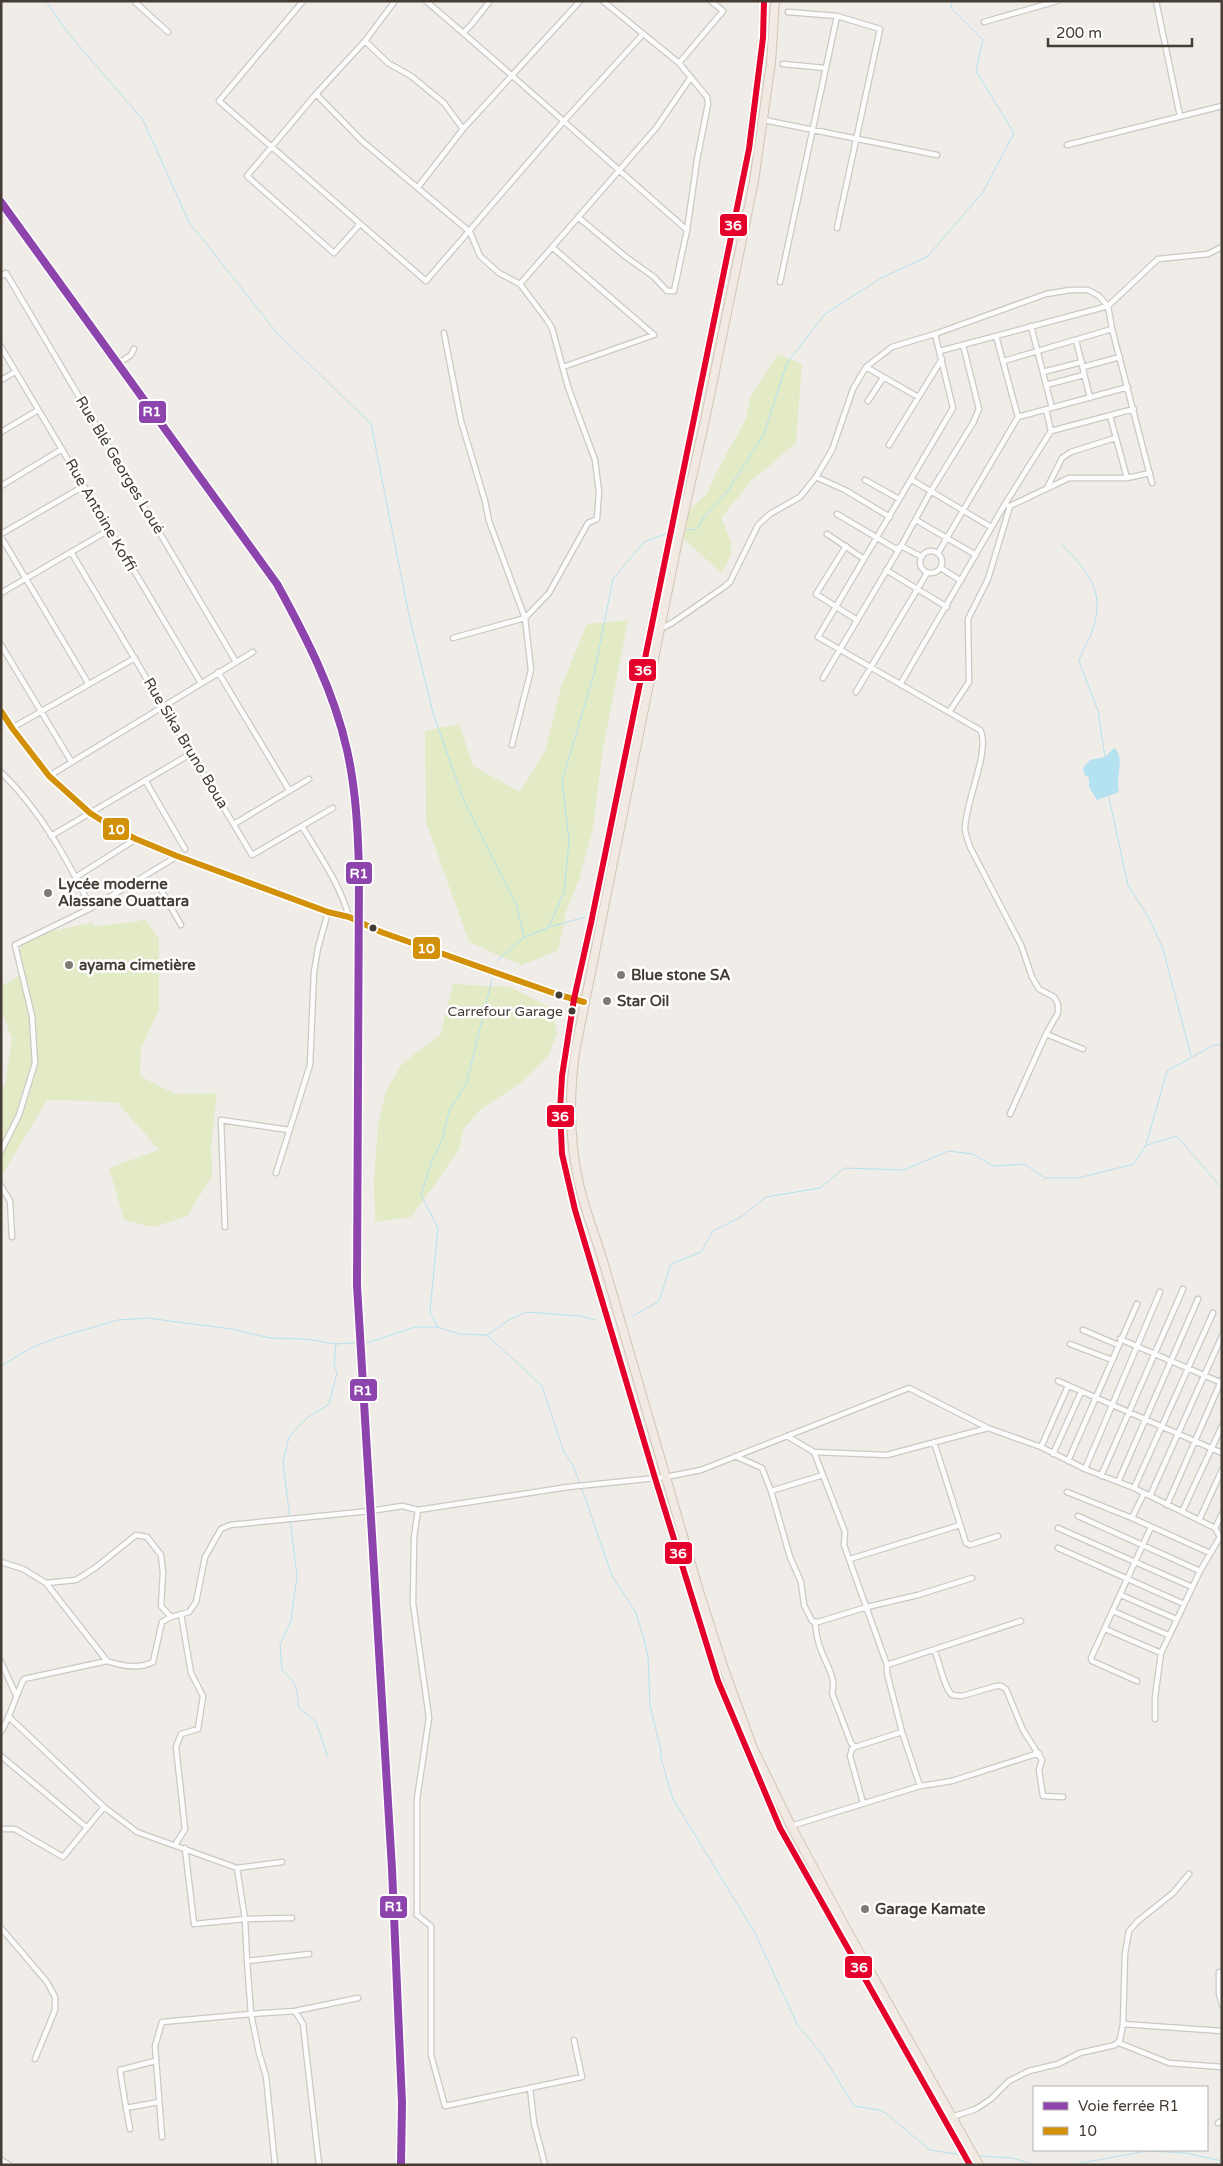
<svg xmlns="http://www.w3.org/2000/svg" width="1223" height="2166" viewBox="0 0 1223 2166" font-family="'Varela Round',sans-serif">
	<rect width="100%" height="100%" fill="#f0ece8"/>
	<path fill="#e2ebc6" d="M778,354L802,364L796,443L751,481L721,518C731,543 738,549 721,573L682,537L688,511L707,494L716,473L745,421L751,396Z
		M628,620L603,749L593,828L579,880L566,912L558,951L521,965L469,942L426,822L425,731L459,724L473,766L520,792L545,751L561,687L587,624Z
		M145,919L159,939V1009L141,1049L140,1076L175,1094L217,1093L211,1145L212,1176L187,1216L154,1227L124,1220L109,1168L159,1150L118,1103L91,1101L47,1100L3,1173L1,1174V1090L5,1085L12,1038L1,1010V986L23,974L20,950L22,945L43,933L92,923L95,926L135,922Z
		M453,984L510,987L551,1008L557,1032L548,1057L522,1082L481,1109L464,1128L459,1150L411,1217L375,1222L374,1179L378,1125L386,1091L402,1064L440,1035Z"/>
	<path fill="#b5e2f0" d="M1114,748C1126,758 1115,778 1119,792L1097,800L1089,787V778L1084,774L1083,768L1090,760L1105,757Z"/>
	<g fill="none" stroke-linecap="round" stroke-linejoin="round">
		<path stroke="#b5e2f0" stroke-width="1" d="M46,1L68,33L143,120L189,222L277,333L371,424L409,615L433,713L464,801L517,906L524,937
			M686,529L694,530L699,526L704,517L727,492L764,434L787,363L825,314L881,278L927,257L983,192L1014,133L976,71L983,40L951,8L952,1
			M1061,543C1086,571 1106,589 1093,629C1090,640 1082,649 1079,661L1098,711L1105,757
			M1109,798L1128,885L1150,920L1163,949L1191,1056
			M550,927L585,917
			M497,961L524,937L548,928L564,892L569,841L562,781L594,674L613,579L644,542L665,534
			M1147,1145L1177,1136L1222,1189
			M633,1316L659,1301L671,1264L701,1252L713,1231L741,1217L766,1197L820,1188L844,1168L904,1170L948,1151L973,1154L993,1166L1025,1164L1045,1178H1078L1134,1164L1146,1145L1167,1071L1214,1045H1222
			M438,1327L430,1312L438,1228L421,1195L432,1161L443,1138L449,1111L467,1082L492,979
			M487,1335L542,1386L563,1450L573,1465L580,1485
			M1,1366L31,1348L56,1338L118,1320L147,1318L232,1329L270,1338L306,1339L336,1344L370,1342L415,1327H438L459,1334L487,1335L509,1320L526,1312L580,1316L595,1320
			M582,1489L612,1576L636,1613L644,1639L648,1657L650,1706L661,1750V1759L673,1799L755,1933L798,2026L822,2054L854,2106L879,2110L887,2114L930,2150L962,2155
			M328,1757L316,1722L298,1707C298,1688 296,1683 282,1670L280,1645L291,1621L297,1576L283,1462L289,1437L306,1419L329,1404L337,1373L334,1364L336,1344
			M978,2156L1012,2158L1036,2165
			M1070,2165L1147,2151L1186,2153L1222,2161"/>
		<g stroke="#ccc8c4" stroke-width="7">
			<path id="street" d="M138,1L136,3L168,32
				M303,1L219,101L426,281L563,122L643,34
				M426,1C514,76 600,154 687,230
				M1156,1L1180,116
				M788,12L837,16L880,29L837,228
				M984,22L1057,1
				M463,33L471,25L490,1
				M365,41L388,63L411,76L444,103L463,129
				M679,63L723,11L711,1
				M783,64L825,68
				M316,94L362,141L470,232L480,256L499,273L520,284L547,320L552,328L568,387L595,460L599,492L597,519L588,523L549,593L525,618L453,638
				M764,120L937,155
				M1067,145L1222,106
				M418,187L463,129L580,1
				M579,218L626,257L654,277L667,291H674L687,230L697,160L708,104L707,97L679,63L603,1
				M360,224L334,253L247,176L316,94L365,41L395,1
				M552,247L654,335L563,367
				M1,276L6,273L236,662
				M780,282L837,16
				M520,284L656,128L691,77
				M1031,326L1052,408
				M444,333L461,421L485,501L489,521L525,618L531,670L512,745
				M935,334L953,408L818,637L980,730C991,749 965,803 965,828C965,834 968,841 970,847L1021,945L1032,977L1039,989L1054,997L1058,1004V1013L1046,1034L1010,1114
				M996,336L1018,417
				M1076,340L1090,398
				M1,347L201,683
				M940,351L1108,306L1158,259L1208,254L1222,247
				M1004,361L1112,329
				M119,363L131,355L134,349
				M866,367L918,397
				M1083,367L1120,357
				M1043,372L1082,362
				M1,380L15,372
				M1046,385L1084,375
				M868,401L883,378
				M1046,409L1051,431
				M1110,416L1127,478
				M1,432L38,410
				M889,445L942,359
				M816,477L845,490L890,517
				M865,480L899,499
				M912,480L991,527
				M1,486L62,449
				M1047,488L1062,458L1071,452L1115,438
				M1007,505L1005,504L1051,431L1134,409
				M837,514L896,549L901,546L922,557
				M916,520L976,555
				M1,534L84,486
				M827,534L864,559
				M1,537L88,683
				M846,546L816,594L857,620
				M920 562a11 11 0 1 1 22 0a11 11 0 1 1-22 0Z
				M71,552L252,855L333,808
				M938,553L1018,417L1128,387
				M941,568L961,581
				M886,570L947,607
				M1,593L109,530
				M660,629L672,623L724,587L730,582L758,525L770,514L800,497L816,477L832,450L853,389L866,367L892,347L935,334L1046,294L1070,290H1088L1099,296L1108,306L1112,329L1152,483
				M1,645L71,761
				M218,672L289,790
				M823,678L901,546L931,491L973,423L979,409L963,345
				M901,683L1005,504
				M856,692L927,573
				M949,712L969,682L968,619L988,579L1010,506L1069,478H1127L1150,473
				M12,728L135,658
				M1,772C41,811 67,859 91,908
				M49,776L253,652
				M145,780L185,849
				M234,824L309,779
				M302,826C319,855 340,884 349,917
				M51,836L192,753
				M76,877L136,839
				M131,884L160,888L181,925
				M1046,1034L1083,1049
				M1,1151L19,1115L35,1063L32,1016L15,945L91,908L176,857
				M276,1173L310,1065L314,972L318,948L328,912
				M1,1186L10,1201L12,1237
				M225,1227L221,1120L289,1130
				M1083,1330L1118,1345
				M1120,1339L1222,1383
				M1070,1344L1112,1360
				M1058,1381L1222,1453
				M787,1436L814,1452L887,1455L988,1428
				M934,1442L966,1543L970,1545L998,1536
				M1041,1447L1068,1386
				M814,1452L845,1532L844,1545L887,1665V1673L902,1732L920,1786
				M1053,1454L1081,1392
				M735,1456L762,1468L771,1491L790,1557L801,1582L804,1605L812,1621L818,1622L867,1607L918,1595L972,1578
				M1068,1461L1137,1304
				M1085,1469L1160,1292
				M1101,1476L1183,1289
				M1118,1482L1198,1299
				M1134,1488L1213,1313
				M771,1491L823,1475
				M1067,1492L1132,1518
				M1144,1493L1132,1518L1210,1553
				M1150,1496L1222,1336
				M1167,1505L1222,1379
				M418,1510L414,1537L413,1603L429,1718L417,1799V1915L431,1926V2055L445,2106L530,2088L534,2123L545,2165
				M1182,1512L1222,1426
				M1078,1516L1200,1571
				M1199,1520L1222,1470
				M1058,1528L1192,1587
				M1215,1528L1222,1514
				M1058,1548L1184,1604
				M850,1559L960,1525
				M1,1562L23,1569L46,1583L107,1661
				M46,1583L76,1580L95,1568L136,1535L147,1537L161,1555L163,1573L161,1606L171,1617
				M1121,1595L1176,1619
				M1113,1611L1168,1635
				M815,1622C816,1632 817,1641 821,1650C826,1664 837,1679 832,1693L851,1743L855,1747
				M1105,1629L1161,1653
				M934,1650C940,1662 943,1686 952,1695L962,1696L996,1686H1001L1006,1689L1023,1730L1042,1760L1039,1770L1043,1796L1063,1797
				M1,1662L16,1695
				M887,1665L1021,1621
				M1137,1681L1092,1661L1091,1658L1151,1527
				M10,1718L104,1807L137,1832L237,1868L282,1862
				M1,1732C11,1715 15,1697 24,1679L107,1661C121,1666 139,1669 153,1662L162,1622L171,1617L189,1612L196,1602L205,1557L221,1529L230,1525L370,1511L402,1506L418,1510L568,1487L666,1477L701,1470L909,1388L988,1428L1041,1447L1085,1469L1134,1488L1215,1528L1220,1537L1200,1571L1161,1653L1155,1697V1719
				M1,1756L86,1827
				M863,1803L850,1756L852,1749L855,1747L902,1732
				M791,1826L920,1786L952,1781L1039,1753
				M1,1829H15L63,1857L104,1807
				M175,1845L185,1829L176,1747L181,1734L198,1729L203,1696L191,1673L181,1614
				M185,1848L194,1924L245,1919L237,1868
				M1,1928L47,1982L55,1997V2010L35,2059
				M309,1954L247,1961L251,2014L295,2011L358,1998
				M247,1961L245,1919L292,1918
				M1219,1972V1993L1222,2005
				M295,2011L303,2024L319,2165
				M1123,2024L1125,1953L1129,1931L1138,1921L1173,1893L1189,1874
				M1119,2043L1169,2063L1222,2067
				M530,2088L582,2077L574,2040
				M126,2108L120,2070L155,2061
				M952,2117L976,2109L991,2099L1009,2081L1029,2071L1058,2064L1080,2053L1115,2045L1120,2040L1123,2024L1222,2031
				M1218,2123L1222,2121
				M130,2129L126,2108L159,2102
				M162,2137L155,2046L162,2022L251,2014L259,2053L266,2076L275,2165
				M1,2160L9,2165"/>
		</g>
		<g stroke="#d3c5b4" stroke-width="10">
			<path id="primary" d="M764,1L763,38L749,149L591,923L574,999L562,1076L560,1110L562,1154L575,1210L655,1478L718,1681L780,1828L970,2165
				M775,1L771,63L754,181L705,420L679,535L576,1047C569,1092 569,1139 579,1184C585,1210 595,1235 603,1261L699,1591L723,1666L753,1748L791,1826L848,1932L979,2165
				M1,711L12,728L49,776L90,813L112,827L136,839L177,856L328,912L349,917L381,932L556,994L579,1000"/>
		</g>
		<use href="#street" stroke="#fdfcfc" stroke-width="4.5"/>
		<use href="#primary" stroke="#f1eae2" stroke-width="8"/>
		<g stroke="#fff" stroke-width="10">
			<path id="bus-1" d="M1,711L12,728L49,776L90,813L112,827L136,839L177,856L328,912L349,917L381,932L556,994L584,1002"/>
		</g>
		<g stroke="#fff" stroke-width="10">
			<path id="bus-2" d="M764,1L763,38L749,149L591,923L574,999L562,1076L560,1110L562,1154L575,1210L655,1478L718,1681L780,1828L970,2165"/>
		</g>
		<use href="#bus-1" stroke="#d3910a" stroke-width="6"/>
		<use href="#bus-2" stroke="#e4002b" stroke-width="6"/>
		<g stroke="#fff" stroke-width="11">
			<path id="rail-1" d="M1,202L277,584C306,637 334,691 347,750C356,790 358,831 359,872L357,1285L392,1869L402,2103L401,2165"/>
		</g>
		<use href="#rail-1" stroke="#8e44ad" stroke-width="8"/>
	</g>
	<g fill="#817a72" stroke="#fff" stroke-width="2">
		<circle cx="48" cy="893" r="5"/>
		<circle cx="69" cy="965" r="5"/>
		<circle cx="621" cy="975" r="5"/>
		<circle cx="607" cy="1001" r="5"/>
		<circle cx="865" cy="1909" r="5"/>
	</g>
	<g fill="#453c33" stroke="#fff" stroke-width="2">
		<circle cx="373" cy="928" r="4.5"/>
		<circle cx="559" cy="995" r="4.5"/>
		<circle cx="572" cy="1011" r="4.5"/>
	</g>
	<g text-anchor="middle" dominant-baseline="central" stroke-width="5" stroke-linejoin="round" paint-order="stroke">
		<g font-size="14" fill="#453c33" stroke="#fff" text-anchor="end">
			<text x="563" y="1011">Carrefour Garage</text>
		</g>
		<g font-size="15" fill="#453c33" stroke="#fff">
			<text transform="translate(120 465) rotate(59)">Rue Blé Georges Loué</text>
			<text transform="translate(101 515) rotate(60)">Rue Antoine Koffi</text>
			<text transform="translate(186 743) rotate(59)">Rue Sika Bruno Boua</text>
		</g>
		<g font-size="15" font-weight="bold" fill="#453c33" stroke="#fff" text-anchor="start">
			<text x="58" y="884">Lycée moderne<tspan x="58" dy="17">Alassane Ouattara</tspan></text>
			<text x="79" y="965">ayama cimetière</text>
			<text x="631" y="975">Blue stone SA</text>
			<text x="617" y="1001">Star Oil</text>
			<text x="875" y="1909">Garage Kamate</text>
		</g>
	</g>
	<g stroke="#fff" stroke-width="2">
		<rect x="719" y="213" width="29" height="24" rx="5" fill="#e4002b"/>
		<rect x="138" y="400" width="29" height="24" rx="5" fill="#8e44ad"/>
		<rect x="628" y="658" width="29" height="24" rx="5" fill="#e4002b"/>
		<rect x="102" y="817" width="28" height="24" rx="5" fill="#d3910a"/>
		<rect x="345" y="861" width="28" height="24" rx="5" fill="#8e44ad"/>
		<rect x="412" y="936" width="29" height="24" rx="5" fill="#d3910a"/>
		<rect x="546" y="1104" width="29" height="24" rx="5" fill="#e4002b"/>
		<rect x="349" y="1378" width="29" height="24" rx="5" fill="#8e44ad"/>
		<rect x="664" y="1541" width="29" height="24" rx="5" fill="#e4002b"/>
		<rect x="379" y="1895" width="29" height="24" rx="5" fill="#8e44ad"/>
		<rect x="844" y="1955" width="29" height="24" rx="5" fill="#e4002b"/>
	</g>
	<g font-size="14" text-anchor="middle" font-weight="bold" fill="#fff">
		<text x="733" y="230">36</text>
		<text x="152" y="416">R1</text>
		<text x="643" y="675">36</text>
		<text x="116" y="834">10</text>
		<text x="359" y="878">R1</text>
		<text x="426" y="953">10</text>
		<text x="560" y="1121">36</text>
		<text x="363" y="1395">R1</text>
		<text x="678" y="1558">36</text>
		<text x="394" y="1911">R1</text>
		<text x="859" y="1972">36</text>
	</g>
	<rect width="1223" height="2166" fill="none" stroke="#453c33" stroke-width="5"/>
	<rect x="1033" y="2086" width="175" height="65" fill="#ffffff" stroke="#b5b1ad"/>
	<rect x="1043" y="2102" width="25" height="8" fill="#8e44ad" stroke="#b5b1ad"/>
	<text x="1078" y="2111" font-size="15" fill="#453c33">Voie ferrée R1</text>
	<rect x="1043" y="2127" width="25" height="8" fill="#d3910a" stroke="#b5b1ad"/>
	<text x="1078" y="2136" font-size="15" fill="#453c33">10</text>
	<path d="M1048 38v8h144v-8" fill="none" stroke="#453c33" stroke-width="2.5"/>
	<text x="1056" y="38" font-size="15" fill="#453c33" stroke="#ffffff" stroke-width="4" paint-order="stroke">200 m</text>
</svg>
